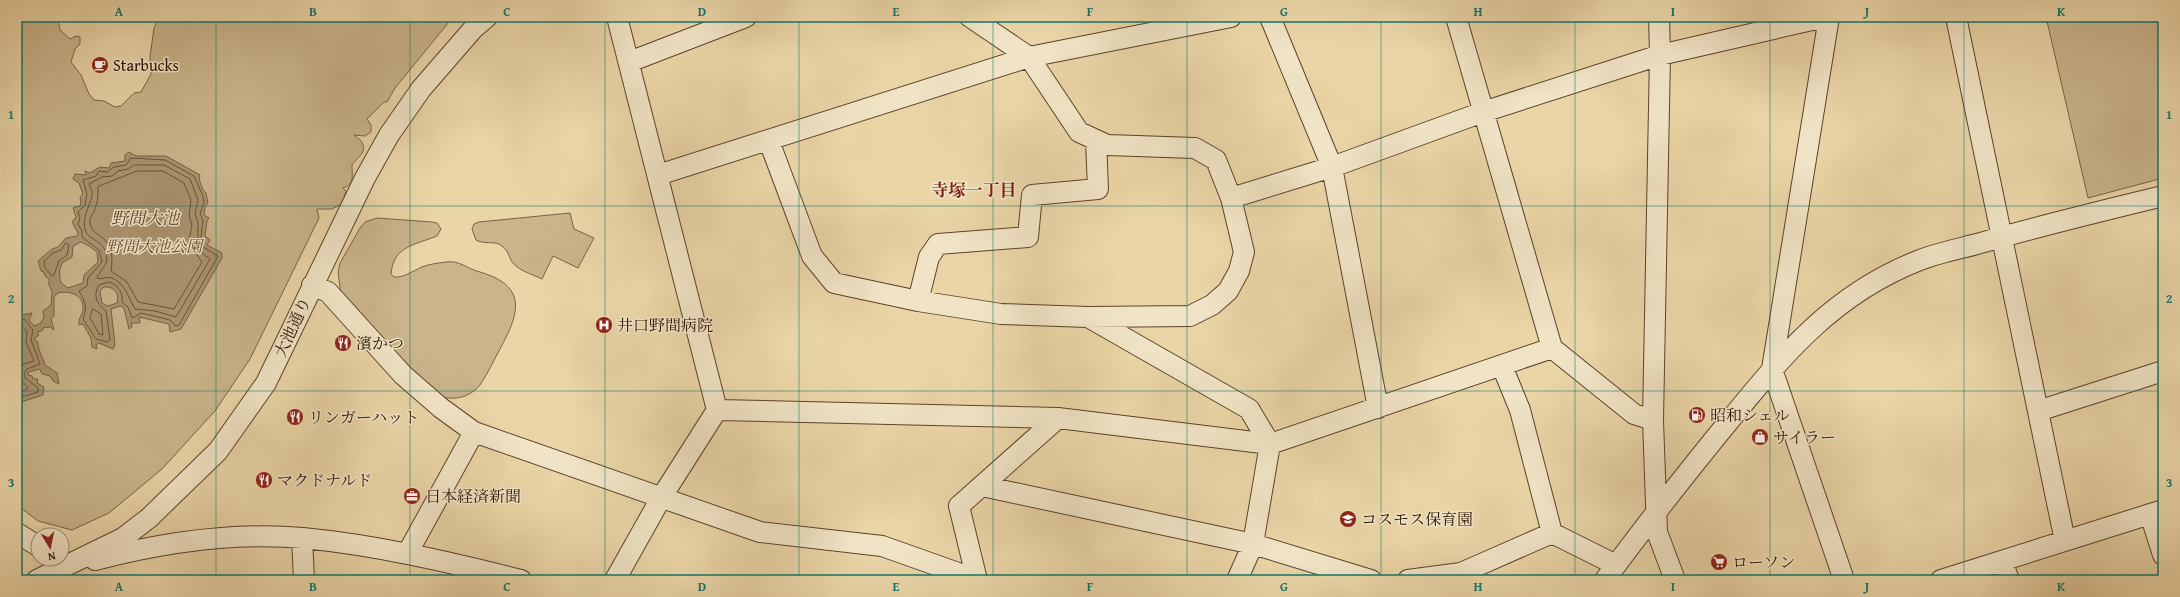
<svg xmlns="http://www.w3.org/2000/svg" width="2180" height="597" viewBox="0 0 2180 597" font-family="'Gentium Book Plus','Noto Serif JP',serif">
	<rect width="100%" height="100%" fill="#ead5a7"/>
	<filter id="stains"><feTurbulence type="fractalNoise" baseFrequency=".005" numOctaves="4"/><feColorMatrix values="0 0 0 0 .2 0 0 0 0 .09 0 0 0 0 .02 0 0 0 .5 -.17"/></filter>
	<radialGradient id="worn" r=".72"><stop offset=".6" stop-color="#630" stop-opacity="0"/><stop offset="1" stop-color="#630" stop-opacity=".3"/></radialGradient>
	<path fill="#cab48b" stroke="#7a6246" d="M17,17H58L60,30L70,39L76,36L80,37V44L75,49L71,62L81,75L89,94L94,100L104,101L115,107L121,106L134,93L141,92L151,74L150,57L154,28L159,17H453L395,88L387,102H384L367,119L371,125V132L365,136L354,135C356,137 360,139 361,141C369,152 356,158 352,165C352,176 355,184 343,188L346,191L342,204L332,209H317L319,218L250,359L215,411L162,469L109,513L72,530L38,521L17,505Z
		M2046,17H2163V178L2088,198Z
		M570,213L574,229L594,238L578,268L553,256L542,279C532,274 519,271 512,262C509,257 508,250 502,246C495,240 484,245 476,240L472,229L474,224L479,222Z
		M377,218L432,222L437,223L441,229L437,236C415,245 393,246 391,274L394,277C403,278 413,271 422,267C429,264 438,263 446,262C460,260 467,269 480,272C527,286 520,312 501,347C494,360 488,373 480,385C468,399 452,401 435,395L341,294L338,272L340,263L360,228L365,222Z"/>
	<path fill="#a9926e" stroke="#775e42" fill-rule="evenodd" d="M129,152L136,156H166L200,175C198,179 202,190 206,193L208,203L205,207L204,215L209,218L207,221L205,236L210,240L207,245L222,253V258L181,329L170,332L169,324L139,317L140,323H131L132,327L129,329L124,308L121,306L111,309L115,345L113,349L99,343L96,345L97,349L92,347L91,338L83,324L79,325C78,318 82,316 83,310C85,295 69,290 58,293L54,297V316L51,319L54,330L50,327L43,328L42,331L37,332L39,335L34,339L38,342C38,351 43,357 45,365L57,373L59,384L53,381L50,376L42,374L40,369L28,372V375L32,376L33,379H38L37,383L44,387L43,395L21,402L17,399L19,319L17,316L32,313L29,320L34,326L41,323L44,317L43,311L51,305L52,292L48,282L50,280L45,276L44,272L41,271L38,261L52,249L58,247L66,238L77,236L78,233L72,222L76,217L73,208L80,206L81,203L80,197L83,194L79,183L73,179L75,174L86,175L85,171L90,173L100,167L109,168L111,163L125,161V155ZM81,242L89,246L97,252L98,262L84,275L83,283L68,288L61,283C59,275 59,271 62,263L72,257L73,246ZM104,287C114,286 120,294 117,303L108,306L102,303L100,291Z"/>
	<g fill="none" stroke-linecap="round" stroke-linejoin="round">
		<path stroke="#6a5237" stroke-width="1" d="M131,158L165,160L194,176L203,196L204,202L200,214L203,220L201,236L203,247L218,256L179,325L176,326L170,320L141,313L132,318L128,307L122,302C123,292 118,285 109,282L99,285C92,296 98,305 106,311L110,340L108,342L96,339L83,319C88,306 85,302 79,291L87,286L88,278L102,262L99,250L82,237V231L78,224L80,218L78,212L85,205L87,194L83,180L96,176L99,171L107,172L114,167L126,165Z
			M134,165H164L190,179L198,200L195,214L198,222V247L203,254L210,259L176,317L155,311L135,309C129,299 125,283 112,278C107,276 101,280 97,278C103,265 111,264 104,248C100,242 89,237 87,234C80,220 89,209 92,196C93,191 90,188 89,184L102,177L112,176L118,171L128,169Z
			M137,171H163L184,183L191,200L189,216L192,224L190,236L192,248L202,262L174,309L138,302L127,282L111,271C117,232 93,241 90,223C89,217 94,214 95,208C98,202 98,194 98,187Z
			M66,243L69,245L67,255L59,261L54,275L52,276L45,268L44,261L53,253L61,250Z
			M93,309L101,314L103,335L99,334L90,318Z
			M17,320L24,319L33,330L31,340L40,364L27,369L24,374L25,378L38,388V392L22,397H17
			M17,325H21L27,332L26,342L34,361L24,364L20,369V378L28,388L22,392L17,391"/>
		<g stroke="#5b422a" stroke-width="22">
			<path id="minor" d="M1270,17L1332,167L1378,408
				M1456,17L1552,348L1634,414L1653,420
				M1659,17L1660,55L1653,420L1657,532L1675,580
				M1829,17L1772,369L1844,580
				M1956,17L2065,541
				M629,62L746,17
				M769,141L812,256L834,283L918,301L1001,314L1088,317L1190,316L1212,305L1228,291L1239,271L1244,252L1231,198L1216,160L1195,148L1107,145L1079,132L1029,57L970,17
				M658,175L1029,57L1231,17
				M1231,198L1332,167L1483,112L1660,55L1825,17
				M312,285L328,292L403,375L441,408L474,432L760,532L882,546L978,580
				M918,301L929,257L938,244L1028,237L1032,195L1098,189L1096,141
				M1088,317L1249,409L1270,444L1253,544L1237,580
				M1502,366L1520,410L1552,533
				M717,410L1058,418L1270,444L1552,348
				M2038,411L2163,371
				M982,486L1253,544L1371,580
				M2150,514L2163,555
				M17,533L38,546
				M302,538L304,580
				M407,554L474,432
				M95,560C161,543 235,532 303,538C376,545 449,562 521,580
				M2002,561L2009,580
				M37,580L123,538L149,518L218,451L266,383L365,178L389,135L421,89L473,29L487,17
				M615,580L661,498L717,410L617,17
				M977,580L959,506L1058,418
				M1408,580L1461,573L1552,533L1616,565
				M1605,580C1641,531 1678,484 1716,437C1777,363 1827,296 1920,260C1938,253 1958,249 1977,244C2039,226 2101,211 2163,196
				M1941,580L2163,510"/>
		</g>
		<use href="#minor" stroke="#f1e4c6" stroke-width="20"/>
	</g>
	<path fill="none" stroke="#0f766e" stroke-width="1" stroke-opacity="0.55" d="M216,17V580M410,17V580M605,17V580M799,17V580M993,17V580M1187,17V580M1381,17V580M1575,17V580M1770,17V580M1964,17V580M17,206H2163M17,391H2163"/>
	<defs>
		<g id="cafe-disc" transform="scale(0.9)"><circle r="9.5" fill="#8f2418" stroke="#f1e4c6"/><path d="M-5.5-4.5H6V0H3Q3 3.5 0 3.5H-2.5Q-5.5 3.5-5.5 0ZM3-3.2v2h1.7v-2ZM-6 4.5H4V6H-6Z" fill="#fff"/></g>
		<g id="hospital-disc" transform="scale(0.9)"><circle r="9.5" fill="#8f2418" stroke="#f1e4c6"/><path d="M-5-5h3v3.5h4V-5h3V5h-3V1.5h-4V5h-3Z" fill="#fff"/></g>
		<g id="restaurant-disc" transform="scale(0.9)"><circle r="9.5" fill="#8f2418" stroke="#f1e4c6"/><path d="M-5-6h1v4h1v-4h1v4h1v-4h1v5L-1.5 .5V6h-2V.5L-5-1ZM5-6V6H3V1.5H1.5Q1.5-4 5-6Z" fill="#fff"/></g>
		<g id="fuel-disc" transform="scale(0.9)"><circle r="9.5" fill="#8f2418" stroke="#f1e4c6"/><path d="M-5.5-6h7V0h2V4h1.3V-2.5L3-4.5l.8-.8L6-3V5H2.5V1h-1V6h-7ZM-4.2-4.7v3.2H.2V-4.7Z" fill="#fff"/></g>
		<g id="shop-disc" transform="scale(0.9)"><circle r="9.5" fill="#8f2418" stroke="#f1e4c6"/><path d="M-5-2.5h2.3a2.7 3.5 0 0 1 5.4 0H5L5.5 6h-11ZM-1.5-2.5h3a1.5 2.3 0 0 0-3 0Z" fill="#fff"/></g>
		<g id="office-disc" transform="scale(0.9)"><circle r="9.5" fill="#8f2418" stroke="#f1e4c6"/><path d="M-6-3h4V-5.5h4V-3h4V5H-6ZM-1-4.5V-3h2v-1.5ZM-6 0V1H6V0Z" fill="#fff"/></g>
		<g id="school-disc" transform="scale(0.9)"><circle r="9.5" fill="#8f2418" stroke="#f1e4c6"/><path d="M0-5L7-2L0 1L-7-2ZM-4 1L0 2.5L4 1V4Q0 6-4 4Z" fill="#fff"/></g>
		<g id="supermarket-disc" transform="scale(0.9)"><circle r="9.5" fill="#8f2418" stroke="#f1e4c6"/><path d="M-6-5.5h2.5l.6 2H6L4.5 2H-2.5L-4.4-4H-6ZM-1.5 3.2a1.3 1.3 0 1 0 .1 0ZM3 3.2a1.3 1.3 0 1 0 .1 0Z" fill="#fff"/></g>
	</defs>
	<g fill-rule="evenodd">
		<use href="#cafe-disc" x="100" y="65"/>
		<use href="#hospital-disc" x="604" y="325"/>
		<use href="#restaurant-disc" x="343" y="343"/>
		<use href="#fuel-disc" x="1697" y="415"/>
		<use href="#restaurant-disc" x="295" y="417"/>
		<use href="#shop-disc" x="1760" y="437"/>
		<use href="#restaurant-disc" x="264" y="480"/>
		<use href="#office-disc" x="412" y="496"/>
		<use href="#school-disc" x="1348" y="519"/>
		<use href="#supermarket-disc" x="1719" y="562"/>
	</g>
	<g text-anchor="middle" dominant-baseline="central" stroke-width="3" stroke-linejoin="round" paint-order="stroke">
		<g font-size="16" fill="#2b1100" stroke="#f1e4c6" text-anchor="start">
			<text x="113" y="65">Starbucks</text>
			<text x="617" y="325">井口野間病院</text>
			<text x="356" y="343">濱かつ</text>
			<text x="1710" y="415">昭和シェル</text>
			<text x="308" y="417">リンガーハット</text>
			<text x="1773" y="437">サイラー</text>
			<text x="277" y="480">マクドナルド</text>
			<text x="425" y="496">日本経済新聞</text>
			<text x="1361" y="519">コスモス保育園</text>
			<text x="1732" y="562">ローソン</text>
		</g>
		<g font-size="16" font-style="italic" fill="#634a31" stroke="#f1e4c6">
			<text x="154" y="246">野間大池公園</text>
		</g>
		<g font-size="16" fill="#2b1100" stroke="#f1e4c6">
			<text transform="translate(292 327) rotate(-65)">大池通り</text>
		</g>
		<g font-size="17" font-weight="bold" fill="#7a1f14" stroke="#f1e4c6">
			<text x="974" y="189">寺塚一丁目</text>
		</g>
		<g font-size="17" font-style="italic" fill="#5d452c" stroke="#f1e4c6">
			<text x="145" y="217">野間大池</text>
		</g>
	</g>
	<rect width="2180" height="597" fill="none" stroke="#ead5a7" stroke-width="44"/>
	<g transform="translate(50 547) rotate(170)"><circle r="19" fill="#f1e4c6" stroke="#a29077"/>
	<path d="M0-3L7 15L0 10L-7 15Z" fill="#8f2418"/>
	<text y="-6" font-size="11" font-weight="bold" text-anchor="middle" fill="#2b1100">N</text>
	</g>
	<rect x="22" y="22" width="2136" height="553" fill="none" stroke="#0f766e" stroke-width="1.5"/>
	<g font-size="13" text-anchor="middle" font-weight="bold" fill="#0f766e">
		<text x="119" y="16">A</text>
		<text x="313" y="16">B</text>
		<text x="507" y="16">C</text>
		<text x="702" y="16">D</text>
		<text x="896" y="16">E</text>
		<text x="1090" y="16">F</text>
		<text x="1284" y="16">G</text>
		<text x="1478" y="16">H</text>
		<text x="1673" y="16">I</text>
		<text x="1867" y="16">J</text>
		<text x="2061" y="16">K</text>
		<text x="11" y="119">1</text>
		<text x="2169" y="119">1</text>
		<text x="11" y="303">2</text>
		<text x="2169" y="303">2</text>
		<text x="11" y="487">3</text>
		<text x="2169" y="487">3</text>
		<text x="119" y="591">A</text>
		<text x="313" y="591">B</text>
		<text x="507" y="591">C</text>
		<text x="702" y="591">D</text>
		<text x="896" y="591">E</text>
		<text x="1090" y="591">F</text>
		<text x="1284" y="591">G</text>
		<text x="1478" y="591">H</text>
		<text x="1673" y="591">I</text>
		<text x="1867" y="591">J</text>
		<text x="2061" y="591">K</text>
	</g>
	<rect width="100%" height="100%" filter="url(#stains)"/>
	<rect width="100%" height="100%" fill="url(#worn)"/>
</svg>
